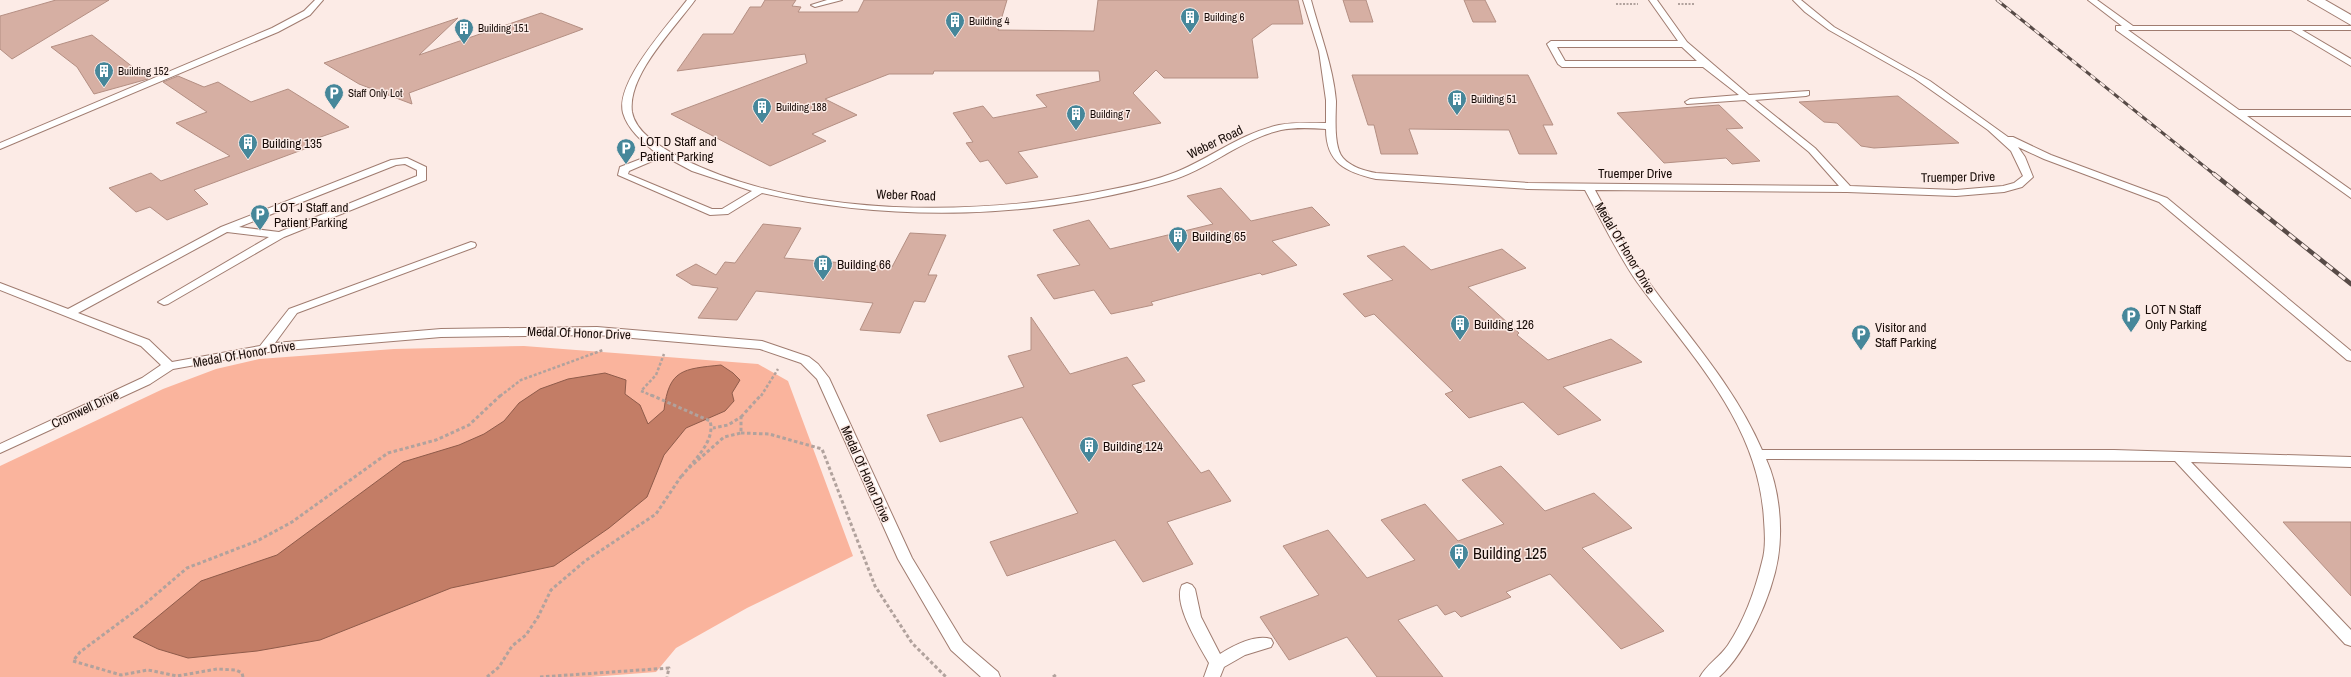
<svg xmlns="http://www.w3.org/2000/svg" width="2351" height="677" viewBox="0 0 2351 677" font-family="'Archivo Narrow',sans-serif">
	<rect width="100%" height="100%" fill="#fcebe6"/>
	<path fill="#fab49d" d="M524,346L758,364L788,381L853,556L747,608L676,648L656,672L590,677H0V466L163,389L216,369L259,359L394,349Z"/>
	<path fill="#c37d66" stroke="#8f5b4a" d="M721,365L733,373L740,380L732,393L734,401L725,411L686,428L664,455L647,497L609,528L554,566L451,588L320,640L257,651L188,658L158,649L133,637L201,581L277,555L403,462L459,445L484,434L504,421L519,403L540,389L568,379L605,373L626,380L625,394L640,405L648,424L664,410C669,369 683,369 721,365Z"/>
	<path fill="#d6afa3" stroke="#b48f83" d="M56,0H109L12,59L0,49V16Z
		M765,0H796L792,6L801,7L798,12H858L864,0H1007L998,30L1094,31L1098,0H1298L1303,24H1272L1252,39L1258,78H1164L1156,70L1133,93L1161,123L1018,152L1038,177L1006,184L988,160L980,162L966,143L973,142L953,113L983,106L993,118L1047,107L1036,95L1100,81L1099,71H934L933,74H889L825,99L857,115L812,134L826,141L770,166L671,114L807,63L805,54L677,71L703,34H733L750,7H761Z
		M1343,0H1366L1373,22H1350Z
		M1464,0H1485L1496,22H1473Z
		M541,13L583,29L409,93L412,104L359,84L324,63L458,18L419,55Z
		M92,35L148,79L94,94L77,67L51,47Z
		M1352,75H1528L1553,125H1543L1557,154H1519L1509,130L1409,129L1418,154H1381L1374,125H1368Z
		M178,76L204,87L218,82L251,102L288,89L349,127L312,140L318,144L194,190L208,204L167,220L150,207L136,212L109,188L151,173L161,181L230,156L176,123L207,112L163,82Z
		M1898,96L1959,143L1874,148L1861,146L1837,123L1824,122L1799,102Z
		M1719,105L1743,128L1726,129L1760,161L1732,164L1726,158L1664,163L1617,113Z
		M1221,188L1251,221L1312,207L1330,225L1272,241L1297,265L1262,275L1260,273L1151,302L1153,305L1111,314L1094,290L1054,299L1037,275L1080,265L1053,230L1089,220L1110,249L1213,224L1187,196Z
		M763,224L801,228L784,258L892,267L910,233L946,235L928,275H937L925,302L914,301L900,333L860,330L873,303L756,291L737,320L698,318L718,288L692,285L676,275L696,264L716,275L725,262L735,263Z
		M1404,246L1431,270L1502,249L1526,268L1468,287L1519,333L1517,335L1548,360L1611,339L1642,362L1563,387L1601,420L1558,435L1523,402L1469,418L1445,394L1453,391L1374,314L1365,317L1343,294L1393,280L1367,256Z
		M1031,317L1070,374L1127,357L1145,381L1132,385L1201,473L1209,470L1231,501L1167,522L1193,564L1143,582L1115,540L1007,576L990,542L1078,513L1022,417L940,442L927,415L1024,387L1008,356L1031,350Z
		M1501,466L1545,511L1594,493L1632,528L1582,548L1664,631L1621,649L1550,574L1506,592L1511,597L1461,617L1455,611L1445,615L1437,605L1398,620L1443,677H1377L1347,637L1289,660L1260,617L1319,595L1283,546L1328,530L1367,578L1415,560L1381,520L1425,504L1458,541L1504,524L1462,480Z
		M2283,522H2351V596Z"/>
	<g fill="none" stroke-linecap="round" stroke-linejoin="round">
		<g stroke="#a07c70" stroke-width="2">
			<path id="service" d="M315,0H323L310,15L278,32L0,149V143L272,28L304,11Z
				M687,0H695C675,28 627,75 632,112C636,134 663,148 681,158C801,219 983,217 1113,189C1134,185 1156,180 1176,172C1211,158 1241,133 1279,125C1294,122 1310,123 1326,123V100L1319,51L1303,0H1311C1320,34 1333,66 1336,101C1336,115 1333,147 1343,158C1351,167 1365,171 1376,173L1528,183L1839,186L1809,152L1745,100L1687,104L1685,102L1690,99L1739,95L1703,67H1562L1558,64L1547,44L1551,41H1678L1649,0H1657L1687,42L1749,95L1809,91V95L1806,96L1755,100L1815,148L1850,186L1956,190L2003,186L2014,183L2023,176L2011,151L1988,130L1914,78L1829,30L1805,12L1793,0H1801L1834,27L1930,81L2008,137H2013L2051,155L2167,198L2351,351V361L2347,360L2159,202L2044,159L2018,147L2025,157L2033,177L2022,187L2004,192L1956,196L1847,192L1595,190C1611,219 1626,250 1645,277C1686,334 1734,385 1762,450H2114L2351,457V467L2191,462L2351,630V646L2345,644L2175,461L1766,459C1779,487 1783,527 1778,558C1772,595 1747,652 1719,677H1700C1706,665 1720,657 1728,645C1744,621 1755,591 1762,562C1766,549 1765,534 1764,520C1759,423 1691,356 1637,282C1617,253 1602,221 1585,190L1528,189L1376,179C1346,172 1326,163 1326,129C1311,128 1296,127 1281,130C1241,139 1208,170 1169,181C1037,219 895,223 762,193L728,214L710,215L618,175L620,167L656,153C643,142 628,130 623,113C615,82 669,24 687,0ZM1557,47H1682L1697,61H1565ZM664,156L692,171L752,191L722,209H712L628,174L629,171Z
				M827,0H842L815,7L811,5Z
				M2088,0H2097L2133,26H2351V30H2302L2351,59V66L2291,30H2128L2239,110H2351V116H2247L2351,190V198L2116,30V26H2122Z
				M407,158L426,167V180L284,237L168,304L164,305L158,302L269,237L227,232L78,313L149,340L172,362L260,346L289,309L471,242L475,243L476,245L475,247L297,313L275,343L441,329L597,327L762,341L809,357L818,364L829,378L912,558L963,642L998,672L1000,677H981L951,650L898,559L817,379L801,363L760,349L597,335L441,337L274,351L173,369L150,384L0,453V444L142,378L161,365L141,346L0,290V283L68,309L221,227L391,160ZM405,164L417,170V176L279,232L239,227L396,165Z
				M1187,583L1192,585L1195,589L1201,617L1220,654C1233,646 1255,634 1271,639L1273,643L1271,647L1245,655L1224,667L1220,677H1204L1209,663C1200,647 1172,603 1182,585Z"/>
		</g>
		<g stroke="#a07c70" stroke-width="2">
			<path id="minor" d="M2308,0H2325L2351,15V25Z"/>
		</g>
		<path stroke="#b1a29d" stroke-width="2" stroke-dasharray="2 1.5" stroke-linecap="butt" d="M1616,4H1638
			M1678,4H1695"/>
		<path stroke="#b1a29d" stroke-width="2.5" stroke-dasharray="3 2" stroke-linecap="butt" d="M500,396L521,380L603,350
			M653,396L641,391L656,375L664,354
			M761,396L778,369"/>
		<path stroke="#b1a29d" stroke-width="3" stroke-dasharray="3.5 2.5" stroke-linecap="butt" d="M651,395L710,421C716,441 693,461 682,476
			M741,417L761,395
			M741,433L769,434L822,449L875,586L912,643L946,677
			M689,468L724,437L741,433V417L728,425L713,428
			M243,677L242,673L236,670L217,669L177,676L148,670L121,675L73,661L80,652L146,603L187,568L257,541L292,522L388,453L436,440L469,425L501,395
			M487,677L499,667L512,646L526,635L538,617L551,590L585,561L656,514L682,475
			M540,677L669,668L667,677
			M1053,677L1057,674"/>
		<use href="#service" fill="#fff" fill-rule="evenodd"/>
		<use href="#minor" fill="#fff" fill-rule="evenodd"/>
		<g stroke="#584b47" stroke-width="3">
			<path id="rail-far1" d="M1997,0L2215,175"/>
		</g>
		<g stroke="#584b47" stroke-width="4.5">
			<path id="rail" d="M2214,174L2351,284"/>
		</g>
		<use href="#rail-far1" stroke="#fcebe6" stroke-width="2" stroke-dasharray="6" stroke-linecap="butt"/>
		<use href="#rail" stroke="#fcebe6" stroke-width="3" stroke-dasharray="8" stroke-linecap="butt"/>
	</g>
	<defs>
		<g id="building-pin" transform="scale(1)"><path d="M0 17L-7.5 6A9.5 9.5 0 1 1 7.5 6Z" fill="#46879a" stroke="#fcebe6"/><path d="M-4-6H4V6H1V3H-1V6H-4ZM-2.5-4.3h1.7v1.8h-1.7ZM.8-4.3h1.7v1.8H.8ZM-2.5-1h1.7V.8h-1.7ZM.8-1h1.7V.8H.8Z" fill="#fff"/></g>
		<g id="parking-pin" transform="scale(1)"><path d="M0 17L-7.5 6A9.5 9.5 0 1 1 7.5 6Z" fill="#46879a" stroke="#fcebe6"/><path d="M-3.5-5.5H1a3.5 3.5 0 0 1 0 7H-1V5.5H-3.5ZM-1-3.4V-.6H.8a1.4 1.4 0 0 0 0-2.8Z" fill="#fff"/></g>
	</defs>
	<g fill-rule="evenodd">
		<use href="#building-pin" x="1190" y="17"/>
		<use href="#building-pin" x="955" y="21"/>
		<use href="#building-pin" x="464" y="28"/>
		<use href="#building-pin" x="104" y="71"/>
		<use href="#parking-pin" x="334" y="93"/>
		<use href="#building-pin" x="1457" y="99"/>
		<use href="#building-pin" x="762" y="107"/>
		<use href="#building-pin" x="1076" y="114"/>
		<use href="#building-pin" x="248" y="143"/>
		<use href="#parking-pin" x="626" y="148"/>
		<use href="#parking-pin" x="260" y="214"/>
		<use href="#building-pin" x="1178" y="236"/>
		<use href="#building-pin" x="823" y="264"/>
		<use href="#parking-pin" x="2131" y="316"/>
		<use href="#building-pin" x="1460" y="324"/>
		<use href="#parking-pin" x="1861" y="334"/>
		<use href="#building-pin" x="1089" y="446"/>
		<use href="#building-pin" x="1459" y="553"/>
	</g>
	<g text-anchor="middle" dominant-baseline="central" stroke-width="3" stroke-linejoin="round" paint-order="stroke">
		<g font-size="11" fill="#170b07" stroke="#fcebe6" text-anchor="start">
			<text x="1204" y="17">Building 6</text>
			<text x="969" y="21">Building 4</text>
			<text x="478" y="28">Building 151</text>
			<text x="118" y="71">Building 152</text>
			<text x="348" y="93">Staff Only Lot</text>
			<text x="1471" y="99">Building 51</text>
			<text x="776" y="107">Building 188</text>
			<text x="1090" y="114">Building 7</text>
		</g>
		<g font-size="13" fill="#170b07" stroke="#fcebe6" text-anchor="start">
			<text x="640" y="141">LOT D Staff and<tspan x="640" dy="15">Patient Parking</tspan></text>
			<text x="262" y="143">Building 135</text>
			<text x="274" y="207">LOT J Staff and<tspan x="274" dy="15">Patient Parking</tspan></text>
			<text x="1192" y="236">Building 65</text>
			<text x="837" y="264">Building 66</text>
			<text x="2145" y="309">LOT N Staff<tspan x="2145" dy="15">Only Parking</tspan></text>
			<text x="1474" y="324">Building 126</text>
			<text x="1875" y="327">Visitor and<tspan x="1875" dy="15">Staff Parking</tspan></text>
			<text x="1103" y="446">Building 124</text>
		</g>
		<g font-size="13" fill="#170b07" stroke="#fcebe6">
			<text transform="translate(1215 142) rotate(-26)">Weber Road</text>
			<text x="1635" y="173">Truemper Drive</text>
			<text transform="translate(1958 177) rotate(-1)">Truemper Drive</text>
			<text transform="translate(906 195) rotate(2)">Weber Road</text>
			<text transform="translate(1625 248) rotate(59)">Medal Of Honor Drive</text>
			<text transform="translate(579 333) rotate(2)">Medal Of Honor Drive</text>
			<text transform="translate(244 354) rotate(-10)">Medal Of Honor Drive</text>
			<text transform="translate(85 409) rotate(-25)">Cromwell Drive</text>
			<text transform="translate(866 474) rotate(66)">Medal Of Honor Drive</text>
		</g>
		<g font-size="16" fill="#170b07" stroke="#fcebe6" text-anchor="start">
			<text x="1473" y="553">Building 125</text>
		</g>
	</g>
</svg>
